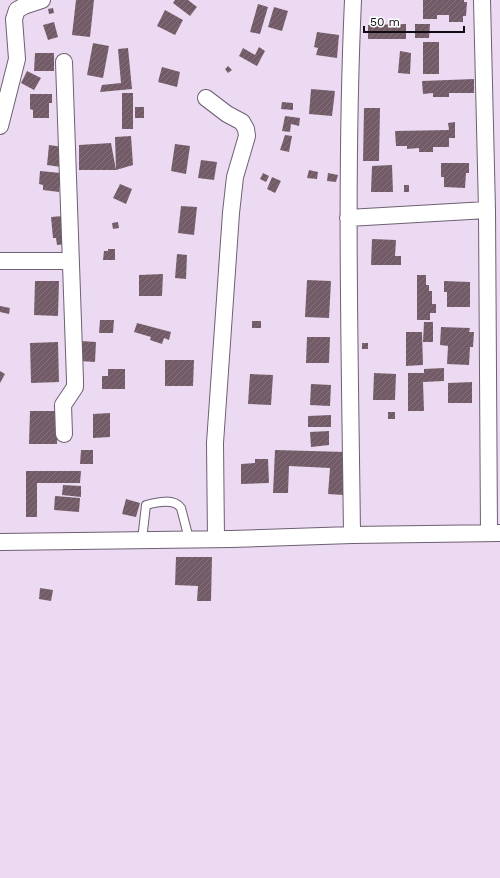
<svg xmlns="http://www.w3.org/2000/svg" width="500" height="878" viewBox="0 0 500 878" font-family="'Work Sans',sans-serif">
	<defs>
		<pattern id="building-hatch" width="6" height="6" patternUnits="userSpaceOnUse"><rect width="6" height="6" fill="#725b67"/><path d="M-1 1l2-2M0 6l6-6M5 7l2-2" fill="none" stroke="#83727b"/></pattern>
	</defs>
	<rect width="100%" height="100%" fill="#ebdaf1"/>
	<path fill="url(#building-hatch)" d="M76,0H94L90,37L72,35Z
		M175,0H188L197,7L190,16L173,3Z
		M423,0H464V2H467L466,16H463V22H449V15H437V19H423Z
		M258,4L268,7L260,34L250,32Z
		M274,7L288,11L282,31L268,27Z
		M53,8L54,13L49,14L48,9Z
		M165,10L183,20L175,35L157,26Z
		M54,22L58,37L48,40L43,25Z
		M406,24V39H368V25Z
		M415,24H430L429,38H415Z
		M317,32L339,35L337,58L316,55L318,48L314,47Z
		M423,42H439V74H423Z
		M93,43L109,46L103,78L87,75Z
		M259,47L265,51L257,66L239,56L243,48L255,55Z
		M128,48L132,89L100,92L102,85L121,83L118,49Z
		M400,51L411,53L410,74L398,73Z
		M35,53H54V71H34Z
		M228,66L232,70L228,73L225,69Z
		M162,67L180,72L177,87L158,82Z
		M27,71L41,78L34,90L21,83Z
		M474,79V93H449V97H433V93L423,94L422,81Z
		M311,89L335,91L332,116L309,114Z
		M122,93H133V129H122Z
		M30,94H52V103H49V118H33V110L30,109Z
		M282,102L293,103V110L281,109Z
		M135,107H144V118H135Z
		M364,108H380L379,161H363Z
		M285,116L300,118L299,126L291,124L290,132L282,131Z
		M455,122V138H449V147H433V152H419V148L407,149V146H396L395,131L449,130L448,123Z
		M285,135L292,136L289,152L280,150Z
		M131,136L133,165L116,170L115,137Z
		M111,143L116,170H79V145Z
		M175,144L190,146L186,174L171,171Z
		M49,145L63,147L61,167L47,165Z
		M201,160L217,162L214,180L198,178Z
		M441,163H469V173H466L465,188L444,187V177H441Z
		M392,165L393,192H371L372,166Z
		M309,170L318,172L317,179L307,178Z
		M40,171L61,173L59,192L43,190V185L39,184Z
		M263,173L269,176L266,182L260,179Z
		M328,173L338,175L336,182L327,181Z
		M272,177L281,181L275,193L267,189Z
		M120,184L132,189L126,204L113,198Z
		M404,185H409V192H404Z
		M181,206L197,207L194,235L178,233Z
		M63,216L65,244L57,245L56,238H53L51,217Z
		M118,222L119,228L113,229L112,223Z
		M372,239L396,240L395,256H401V265H371Z
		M108,249H115V260H103L104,251H108Z
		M177,254L187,255L186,279L175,278Z
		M163,274L162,296H139V275Z
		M417,275H426V285H429V291H432V304H436V313H430V320H417Z
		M307,280L331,281L329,318L305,317Z
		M35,281H59L58,316L34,315Z
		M444,281L470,282V307H447V292H444Z
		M0,306L10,308L9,314L0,312Z
		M100,320H114L113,333H99Z
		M252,321H261V328H252Z
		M424,322H433V342H423Z
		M137,323L171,332L169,340L164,338L162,344L150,340L151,337L134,332Z
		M441,327L470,328L469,332H474L473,347H470L469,365L447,364L448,346L440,345Z
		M406,332H422L423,365L406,366Z
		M307,337H330L329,363H306Z
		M81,341L96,342L95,362L80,361Z
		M58,342L59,382L31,383L30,343Z
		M362,343H368V349H362Z
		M165,360H194L193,386H165Z
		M444,368V381L423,382L424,411H408V373H424V369Z
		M108,369H125V389H102V376H108Z
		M0,371L5,374L0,383Z
		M374,373L396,374L395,400H373Z
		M250,374L273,375L271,405L248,404Z
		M472,382V403H448V383Z
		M311,384L331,385L330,406L310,405Z
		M30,411H58L57,444H29Z
		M388,412H395V419H388Z
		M110,413V437L93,438V414Z
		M331,415V427H308V416Z
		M329,431V445L311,447L310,432Z
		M81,450H93V464H80Z
		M275,450L346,452L344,495L328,494L330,468L289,466L288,493H273Z
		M255,459H268L269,483L241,484V464L255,463Z
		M26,471H81L80,483H37V517H26Z
		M63,485L81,486V497L62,495Z
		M55,496L80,498L79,512L54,510Z
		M126,499L140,503L136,517L122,514Z
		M176,557H212L211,601H197L198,586L175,585Z
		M40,588L53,590L51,601L39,599Z"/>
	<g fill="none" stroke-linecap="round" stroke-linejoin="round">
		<g stroke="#6e6073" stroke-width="10">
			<path id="service" d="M142,540L146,505C157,502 174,498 181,508L189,539"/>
		</g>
		<g stroke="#6e6073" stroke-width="18">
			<path id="minor" d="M482,0L487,210L489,533
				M206,98L227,114L242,122L246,129L247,136L235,177L231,213L215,443L216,539
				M0,126L17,59L14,19L17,10L24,6L42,0
				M348,218L487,210
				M0,261H70
				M64,434L63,405L75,387V380L64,62
				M352,535C350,356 345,178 353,0
				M0,542L231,539L352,535L500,533"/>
		</g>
		<use href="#service" stroke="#fff" stroke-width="8"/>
		<use href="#minor" stroke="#fff" stroke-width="16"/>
	</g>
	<path d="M364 26v6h100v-6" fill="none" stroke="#0f0a11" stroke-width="2"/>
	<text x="370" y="26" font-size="12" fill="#0f0a11" stroke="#ffffff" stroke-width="3" paint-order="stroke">50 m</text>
</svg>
